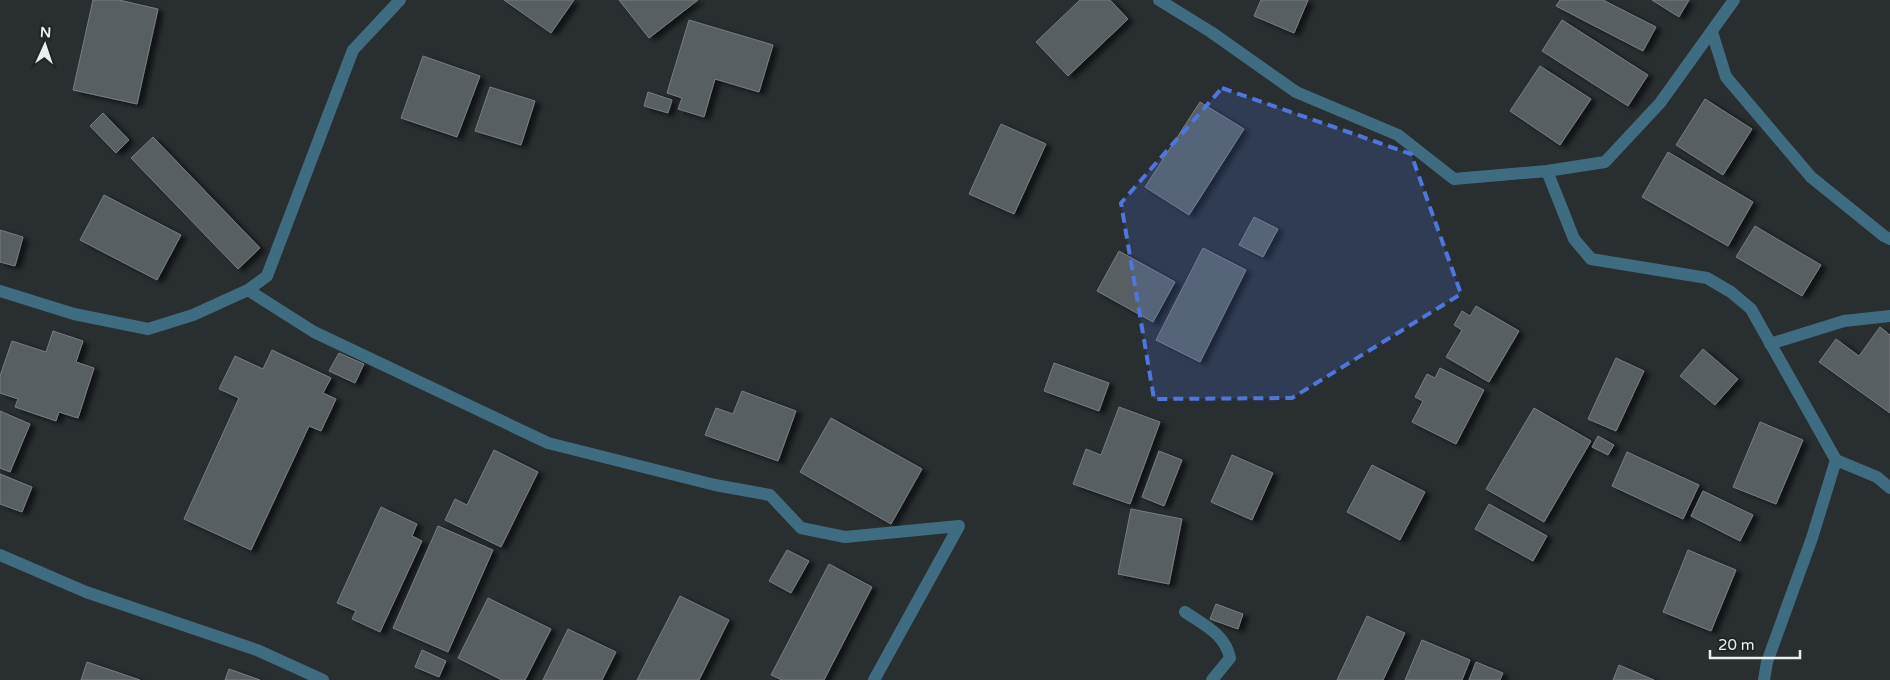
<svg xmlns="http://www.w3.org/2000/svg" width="1890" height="680" viewBox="0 0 1890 680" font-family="'Varela Round',sans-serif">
	<defs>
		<filter id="shadow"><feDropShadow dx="5.5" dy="3" stdDeviation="2.5" flood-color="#0009"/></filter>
	</defs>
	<rect width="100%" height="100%" fill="#292e31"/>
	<path fill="#595f62" stroke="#777d81" filter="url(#shadow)" d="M93,0H119L158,9L137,104L73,90Z
		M504,0H574L551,33Z
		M619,0H698L649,38Z
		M1080,0H1110L1128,19L1068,76L1036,42Z
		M1261,0H1308L1294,33L1254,16Z
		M1560,0H1603L1656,27L1643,51L1556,6Z
		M1652,0H1689L1679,17Z
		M689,20L773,45L759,92L715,79L704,117L678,109L682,98L667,93Z
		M1562,20L1648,75L1628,106L1542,51Z
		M423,56L480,76L457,137L401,118Z
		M1540,66L1591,99L1560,145L1510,111Z
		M490,87L535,101L521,145L475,131Z
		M648,92L672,100L668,113L644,106Z
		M1705,99L1752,129L1723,175L1676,145Z
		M1200,102L1244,129L1189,215L1145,187Z
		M103,113L129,140L116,153L90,126Z
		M1001,124L1046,144L1014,214L969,194Z
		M153,137L260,248L238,269L131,158Z
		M1668,152L1753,202L1728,246L1642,197Z
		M104,195L181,235L157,280L80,240Z
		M1254,217L1278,229L1263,257L1239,245Z
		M1755,226L1821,265L1802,296L1736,257Z
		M0,230L23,237L15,266L0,262Z
		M1203,248L1246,270L1200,362L1156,340Z
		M1119,251L1175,282L1153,322L1097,291Z
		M1476,306L1519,331L1489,382L1446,357L1462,330L1454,325L1462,311L1470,316Z
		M1880,327L1890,335V413L1819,362L1836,339L1859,356Z
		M53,331L83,341L76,362L94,368L78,418L59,412L56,421L15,407L18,399L0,393V376L12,341L46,352Z
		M1703,349L1738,379L1715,405L1680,376Z
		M272,350L331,378L323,393L336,399L321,431L309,426L251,550L184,519L239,398L219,389L235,356L263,369Z
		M339,353L364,364L355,383L329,371Z
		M1616,358L1644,371L1616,431L1588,419Z
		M1054,363L1109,383L1099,411L1044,391Z
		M1440,368L1484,390L1456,444L1412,422L1423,401L1415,397L1427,374L1435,378Z
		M742,391L796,411L778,461L705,435L716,408L733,414Z
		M1119,407L1160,422L1130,504L1073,484L1086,449L1101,455Z
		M1534,408L1591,441L1544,522L1486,489Z
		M0,411L30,424L10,472L0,468Z
		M831,418L922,469L891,524L800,472Z
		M1760,422L1803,440L1776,504L1733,487Z
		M1598,436L1614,445L1608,455L1592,447Z
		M494,450L538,472L501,547L445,520L455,499L467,505Z
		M1159,451L1182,460L1164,506L1142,497Z
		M1627,452L1699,485L1683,519L1612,486Z
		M1232,455L1273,473L1252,520L1211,502Z
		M1372,465L1425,492L1400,540L1347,512Z
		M0,474L32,487L22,512L0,504Z
		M1703,491L1753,515L1740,541L1691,516Z
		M1489,504L1547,536L1533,561L1475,529Z
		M381,507L417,524L412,536L422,541L380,632L352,619L356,611L337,603Z
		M1131,509L1182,519L1169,584L1118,574Z
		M438,526L493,550L448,652L393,628Z
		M787,550L809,561L791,593L769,581Z
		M1688,550L1736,570L1711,631L1663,612Z
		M829,564L872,587L824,680H782L771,675Z
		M680,596L729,620L699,680H637Z
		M488,598L551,629L525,680H502L458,658Z
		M1216,604L1243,614L1238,629L1210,619Z
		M1367,616L1405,633L1383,680H1337Z
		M568,629L616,652L602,680H543Z
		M1422,640L1470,660L1462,680H1405Z
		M422,650L446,661L439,677L415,667Z
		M87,662L140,680H81Z
		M1476,662L1503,673L1500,680H1469Z
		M1619,665L1654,680H1613Z
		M229,669L260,680H225Z"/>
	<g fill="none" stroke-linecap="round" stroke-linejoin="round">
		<path stroke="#406c82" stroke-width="12" d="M1159,0L1211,32L1296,92L1398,135L1454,179L1547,171L1605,162L1660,103L1734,0
			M1712,32L1726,77L1811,177L1884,236L1890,239
			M1547,171L1574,239L1591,259L1707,278L1731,292L1751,309L1836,460L1877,477L1890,488
			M248,290L314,332L548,443L715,485L770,495L801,528L845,537L959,526L874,680
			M0,291L74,314L148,329L193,315L248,290L267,276L353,50L400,0
			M1770,344L1844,321L1890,316
			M0,555L86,592L257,650L323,680
			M1185,612C1204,625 1225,634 1230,658L1212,680
			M1764,680L1767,662L1812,538L1836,460"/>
	</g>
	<path fill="#5076de" fill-opacity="0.2" stroke="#5076de" stroke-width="4" stroke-dasharray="10 6" stroke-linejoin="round" d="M1222,88L1411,154L1461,294L1292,398L1154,399L1121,203Z"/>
	<g transform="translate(45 45) rotate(3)" stroke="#1f2527" stroke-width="4" paint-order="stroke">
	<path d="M0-4L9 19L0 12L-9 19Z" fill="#ebeef0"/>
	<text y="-8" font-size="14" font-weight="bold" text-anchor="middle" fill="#ebeef0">N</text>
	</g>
	<path d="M1710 650v8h90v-8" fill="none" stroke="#ebeef0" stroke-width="2.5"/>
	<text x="1718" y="650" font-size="15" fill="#ebeef0" stroke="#1f2527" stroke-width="4" paint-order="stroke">20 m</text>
</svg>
